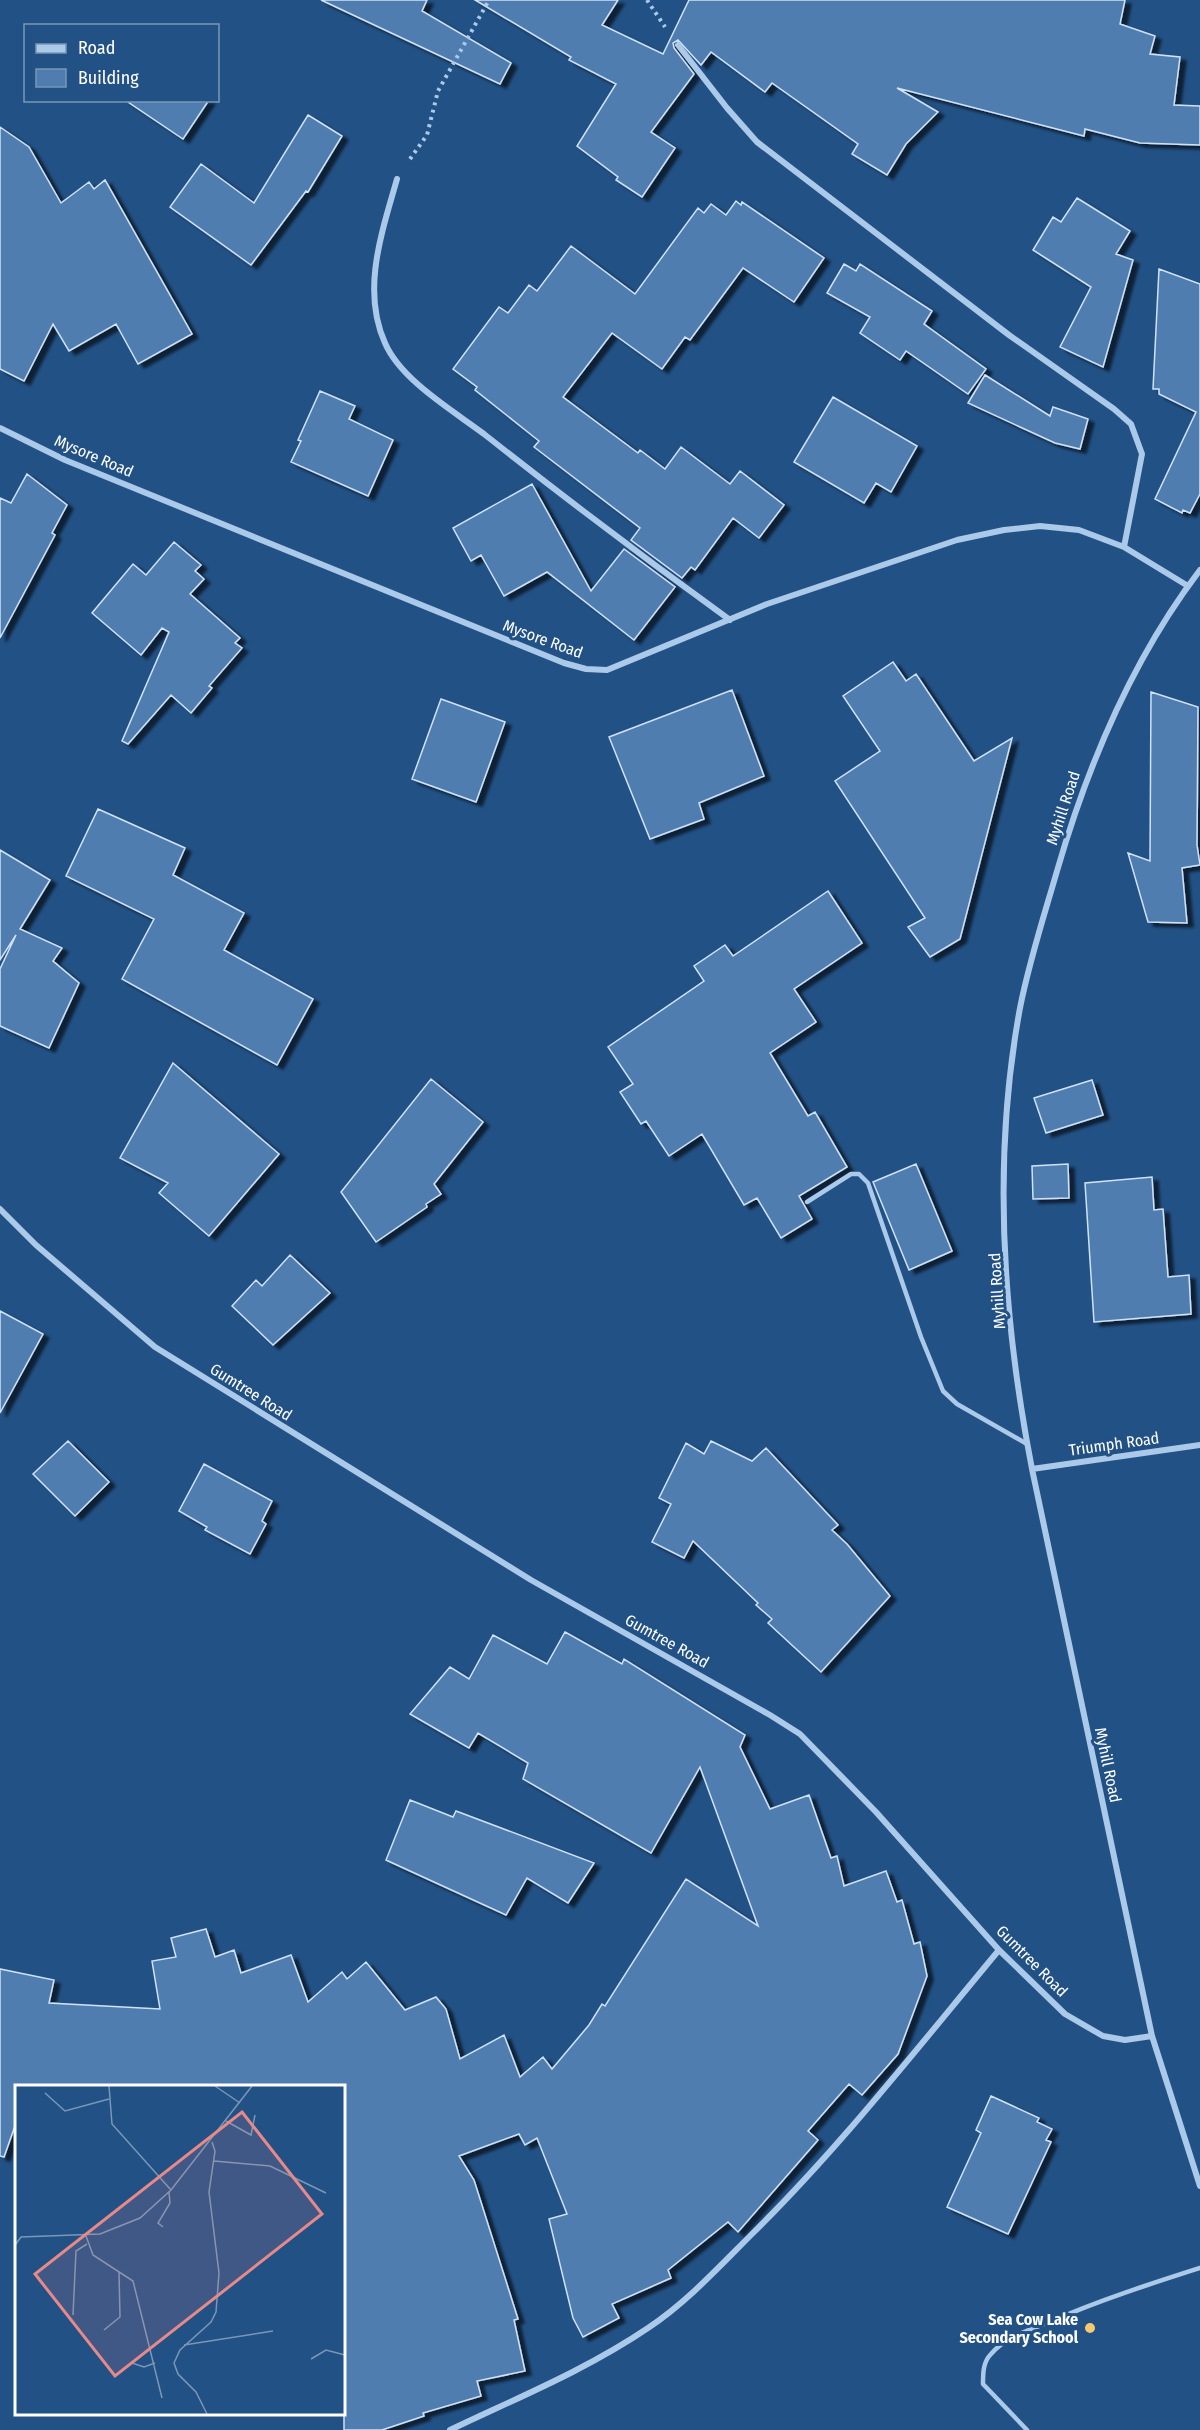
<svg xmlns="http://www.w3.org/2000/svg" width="1200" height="2430" viewBox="0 0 1200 2430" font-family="'Fira Sans Condensed',sans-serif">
	<defs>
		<filter id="shadow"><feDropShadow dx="6" dy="4" stdDeviation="1.5" flood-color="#0009"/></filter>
	</defs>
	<rect width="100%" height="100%" fill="#225185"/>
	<path fill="#4f7daf" stroke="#cfe2f7" stroke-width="1.5" filter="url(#shadow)" d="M321,0H427L422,11L511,63L500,84Z
		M475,0H618L602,25L663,54L689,0H1125L1120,24L1155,36L1150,54L1180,57L1174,105L1200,106V145L1140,143L1085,129L1084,136L897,88L938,112L906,144L887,175L852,154L858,144L772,83L765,92L711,52L701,65L678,40L673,43L674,48L694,74L651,132L675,148L642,197L616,180L618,177L577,146L616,84L569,60L571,57Z
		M125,100H209L183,139Z
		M308,115L342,136L308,192L306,191L251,265L170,207L201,164L254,203Z
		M0,127L29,147L61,203L89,182L94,189L105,180L192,334L138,364L116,324L69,351L53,324L24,381L0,369Z
		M1077,198L1130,231L1116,254L1133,260L1103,367L1060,347L1091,287L1033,250L1053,217L1061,222Z
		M736,201L741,205L742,202L824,258L794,302L743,268L690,340L685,337L662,369L612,333L563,397L638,453L640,450L665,469L681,447L730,484L740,471L784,505L759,538L733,518L695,570L691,567L682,578L631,540L640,528L534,447L539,441L475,390L477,387L453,369L499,307L508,313L529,285L537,291L571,246L635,294L698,208L704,213L711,204L726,215Z
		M844,264L856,271L860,264L932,311L924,324L986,369L968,394L906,351L900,360L860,333L870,317L827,293Z
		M1159,269L1200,284V494L1190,513L1183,510L1182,513L1155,499L1196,412L1159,394V389H1153Z
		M985,375L1050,416L1053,407L1088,419L1080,449L1055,443L968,403Z
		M320,391L355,406L349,419L393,440L368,496L291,462L301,441L298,440Z
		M833,397L917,446L891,492L876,483L864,503L794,462Z
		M27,474L67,505L52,533L55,535L0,638V498L11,503Z
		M532,484L591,591L624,549L675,587L634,640L547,572L504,596L481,555L471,561L453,528Z
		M174,542L201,565L195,571L204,579L190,594L240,638L235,643L242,648L209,686L212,688L191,713L171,695L128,744L122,741L169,632L162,628L141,655L92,613L133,564L146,575Z
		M893,662L906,681L916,674L974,761L1012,738L960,939L930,957L908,927L925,918L835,781L880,751L843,696Z
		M732,690L764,776L699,803L704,819L650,839L609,737Z
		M1151,692L1198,707L1197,845L1200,865L1182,868L1187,923L1148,922L1128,853L1150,861Z
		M441,699L505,722L476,802L412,779Z
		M98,809L185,848L173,875L244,913L224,950L313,999L277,1065L122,979L154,919L66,876Z
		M0,850L50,880L20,929L62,948L53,961L79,983L49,1048L0,1026V969L16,935L0,960Z
		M828,891L862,943L794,989L816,1022L770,1053L808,1116L815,1112L847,1167L799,1196L812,1219L781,1238L757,1198L744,1205L702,1134L669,1156L646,1121L641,1124L620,1092L633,1084L608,1047L704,981L694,966L725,945L733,956Z
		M173,1063L279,1154L209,1236L159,1193L168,1183L120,1158Z
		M431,1079L483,1122L434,1184L441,1194L426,1204L427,1207L376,1242L341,1192Z
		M1092,1080L1103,1115L1046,1133L1034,1098Z
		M916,1164L952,1251L909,1270L873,1182Z
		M1068,1164L1069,1198L1033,1199L1032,1166Z
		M1152,1177L1154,1210L1163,1209L1168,1277L1189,1275L1191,1314L1094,1322L1085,1183Z
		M290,1255L330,1293L273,1345L232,1306L256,1280L262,1286Z
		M0,1311L43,1334L0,1413Z
		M68,1441L109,1482L75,1516L33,1474Z
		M711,1441L752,1461L766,1448L838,1525L832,1530L847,1544L890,1596L821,1672L768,1623L772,1619L756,1605L758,1603L693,1541L684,1558L652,1542L671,1504L659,1498L686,1443L704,1454Z
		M204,1464L272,1501L262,1521L266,1524L250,1554L205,1530L207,1527L179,1511Z
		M565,1632L622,1664L624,1659L745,1735L740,1747L770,1809L809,1795L831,1858L837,1856L844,1886L886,1871L897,1902L902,1900L914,1944L920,1942L927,1976L898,2054L862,2095L849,2084L808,2131L818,2140L738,2232L728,2222L668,2270L671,2278L612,2304L619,2318L583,2337L573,2318L549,2219L567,2214L537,2138L525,2145L519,2134L459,2156L474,2180L518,2319L514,2320L525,2371L477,2381L481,2396L423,2413L424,2416L382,2430H344V2086H16V2123L4,2157L0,2156V1969L54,1980L49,2003L160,2009L152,1961L176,1957L171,1938L206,1929L215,1957L234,1950L241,1973L291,1955L308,2002L342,1972L347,1979L366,1962L405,2010L436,1997L446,2009L460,2059L504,2035L520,2077L543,2057L552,2069L589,2025L602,2004L605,2006L686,1879L758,1926L700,1767L651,1853L523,1779L528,1763L478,1733L469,1748L410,1714L450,1667L469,1679L493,1635L547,1664Z
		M410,1800L453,1817L456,1811L594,1863L568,1903L527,1878L506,1915L386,1860Z
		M991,2096L1039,2118L1037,2122L1052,2129L1046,2140L1051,2142L1008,2234L947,2207L981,2133L976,2130Z"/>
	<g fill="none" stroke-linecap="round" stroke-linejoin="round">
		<path stroke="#abc9e9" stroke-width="4" stroke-dasharray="3 4.5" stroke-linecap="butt" d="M647,0L665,27
			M410,159L427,135L438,91L489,0"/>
		<path stroke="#abc9e9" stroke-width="4.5" d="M807,1202L851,1174H859L868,1183L921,1337L943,1391L957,1404L1027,1444
			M1027,2430L983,2384C983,2373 983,2362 991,2354C1005,2337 1032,2329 1052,2321C1100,2300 1150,2284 1200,2268"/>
		<path stroke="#abc9e9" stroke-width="6" d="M678,45L727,108L757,142L1009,335L1114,409L1131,424L1142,454L1124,547
			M397,179C382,232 361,290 385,343C401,380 452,410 484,434C565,498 647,560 730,620
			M0,428L65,460L564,663L586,669L607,670L767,604L957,540L1004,530L1040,526L1079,530L1124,547L1188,586
			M1200,570C1132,659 1088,764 1057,871C1044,916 1029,962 1020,1008C992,1158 1003,1320 1032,1469L1152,2036L1200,2186
			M0,1209L36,1245L155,1347L531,1580L770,1715L800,1734L876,1812L999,1950L1065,2014L1103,2036L1125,2040L1152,2036
			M1032,1469L1200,1445
			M450,2430C517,2398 586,2370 648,2328C687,2302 719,2267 752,2234C841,2146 919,2046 999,1950"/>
	</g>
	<circle fill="#f5c96d" stroke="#225185" stroke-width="2" cx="1090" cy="2328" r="6"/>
	<g text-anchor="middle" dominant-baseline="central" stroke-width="6" stroke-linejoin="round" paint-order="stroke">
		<g font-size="16" fill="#fff" stroke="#225185">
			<text transform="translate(94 456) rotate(23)">Mysore Road</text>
			<text transform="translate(543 639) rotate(20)">Mysore Road</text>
			<text transform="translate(1063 808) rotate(-72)">Myhill Road</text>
			<text transform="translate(997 1291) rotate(-94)">Myhill Road</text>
			<text transform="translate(251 1392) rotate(32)">Gumtree Road</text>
			<text transform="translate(1114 1444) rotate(-8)">Triumph Road</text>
			<text transform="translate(667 1641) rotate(29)">Gumtree Road</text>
			<text transform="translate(1108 1765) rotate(78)">Myhill Road</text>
			<text transform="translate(1032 1961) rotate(45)">Gumtree Road</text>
		</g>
		<g font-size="16" font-weight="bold" fill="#fff" stroke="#225185" text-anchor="end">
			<text x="1078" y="2319">Sea Cow Lake<tspan x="1078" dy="18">Secondary School</tspan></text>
		</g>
	</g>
	<g transform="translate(15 2085)">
		<rect width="330" height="330" fill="#225185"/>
		<path fill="none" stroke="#7a97b6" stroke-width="1.5" d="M94,1L97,39L156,105M200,1L225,18M30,8L50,26L94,14M211,36L236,50L240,30M199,76L255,81L311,108M148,142L143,138L155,118L154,107M71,151L78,170L118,196L147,313M0,160L6,152L85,149L125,133L156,105L237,1M58,230L61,166L72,159M89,245L105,232L104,187M169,260L258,246M296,274L311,265L330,270M117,278L129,282L140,278M192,329L181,307L163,289L159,278L165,265L196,237L201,227L204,188L194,107L200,66L197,57"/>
		<path fill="#e88989" fill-opacity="0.15" stroke="#e88989" stroke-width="3" d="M227,27L307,129L100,291L20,189Z"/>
		<rect width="330" height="330" fill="none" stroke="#fff" stroke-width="3"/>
	</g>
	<rect x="24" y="24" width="195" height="78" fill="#225185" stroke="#7a97b6" stroke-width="1.5"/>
	<rect x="36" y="44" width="30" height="9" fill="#abc9e9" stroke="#7a97b6" stroke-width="1.5"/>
	<text x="78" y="54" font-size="18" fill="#ffffff">Road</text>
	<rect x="36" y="69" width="30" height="18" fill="#4f7daf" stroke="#7a97b6" stroke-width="1.5"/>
	<text x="78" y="84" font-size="18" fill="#ffffff">Building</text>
</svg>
